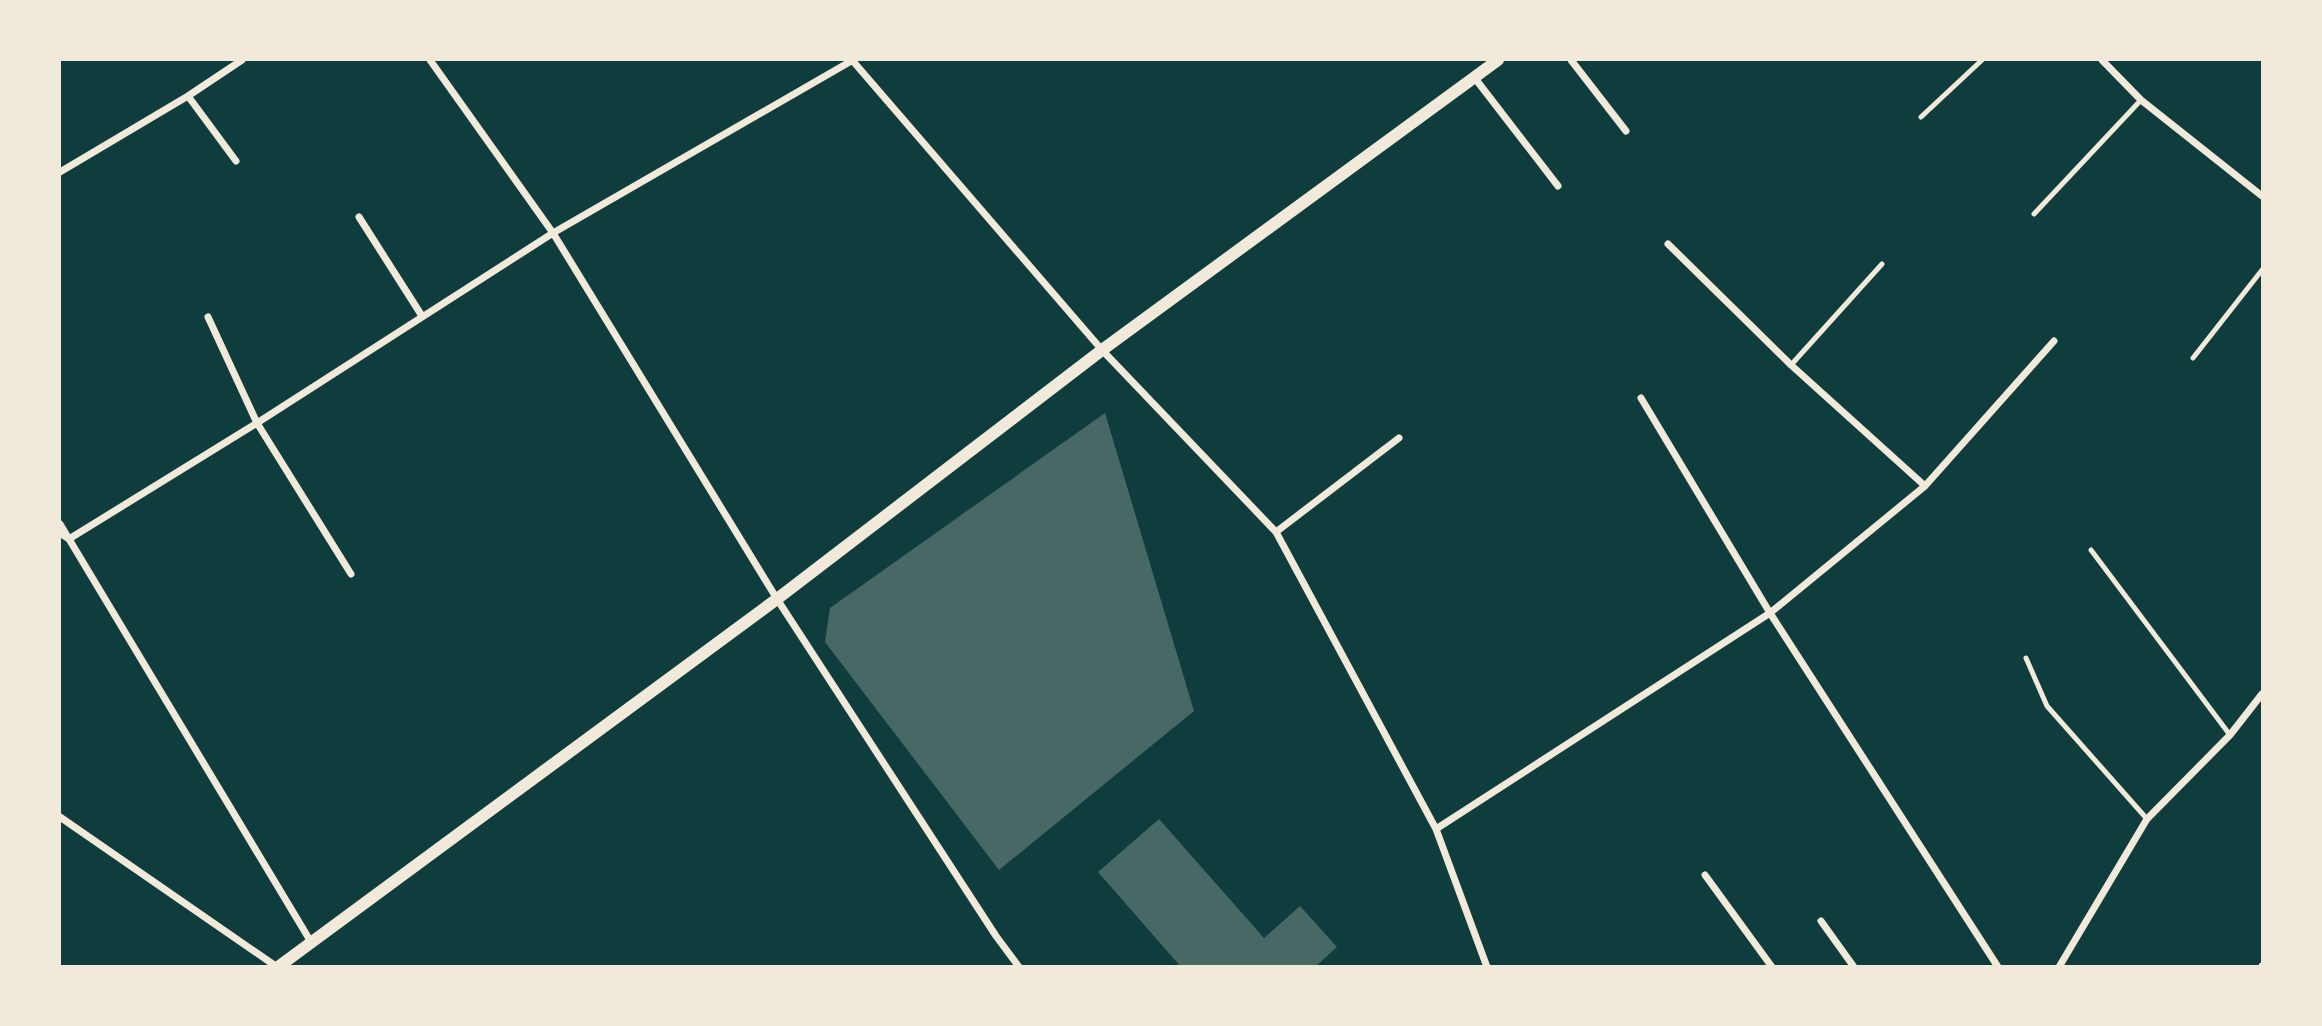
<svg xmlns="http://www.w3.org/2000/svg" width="2322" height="1026" viewBox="0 0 2322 1026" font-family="'Alegreya Sans',sans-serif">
	<rect width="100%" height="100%" fill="#0f3d3e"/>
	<path fill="#486865" d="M1105,413L1194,711L999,870L825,642L830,608Z
		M1159,819L1264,938L1300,906L1337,947L1315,967H1181L1098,872Z"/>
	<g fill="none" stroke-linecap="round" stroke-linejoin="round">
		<path stroke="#f1e9da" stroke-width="5" d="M1921,117L1982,60
			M2034,214L2141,100
			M2193,358L2262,270
			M1791,365L1882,264
			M2091,550L2230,735
			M2026,658L2047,706L2147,819"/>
		<path stroke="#f1e9da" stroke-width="7" d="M430,60L553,233L777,599L996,936L1019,967
			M852,60L1102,350L1276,532L1436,829L1487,967
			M1571,60L1626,131
			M2102,60L2141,100L2262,196
			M1474,77L1558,186
			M188,96L236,161
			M60,172L188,96L242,60
			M359,217L422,316
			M1668,244L1791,365L1925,486
			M208,317L257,423L351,574
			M1641,398L1770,613L1998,967
			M60,524L311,942
			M1276,532L1399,438
			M60,533L69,539L257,423L553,233L853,60
			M60,817L277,967
			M1436,829L1770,613L1925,486L2054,341
			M1705,875L1772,967
			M1821,921L1854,967
			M2059,967L2147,819L2230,735L2262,694
			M2262,967V966"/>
		<path stroke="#f1e9da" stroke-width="12" d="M278,967L777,599L1102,350L1498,60"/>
	</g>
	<rect width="2322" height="1026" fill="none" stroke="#f1e9da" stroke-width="122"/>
</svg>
